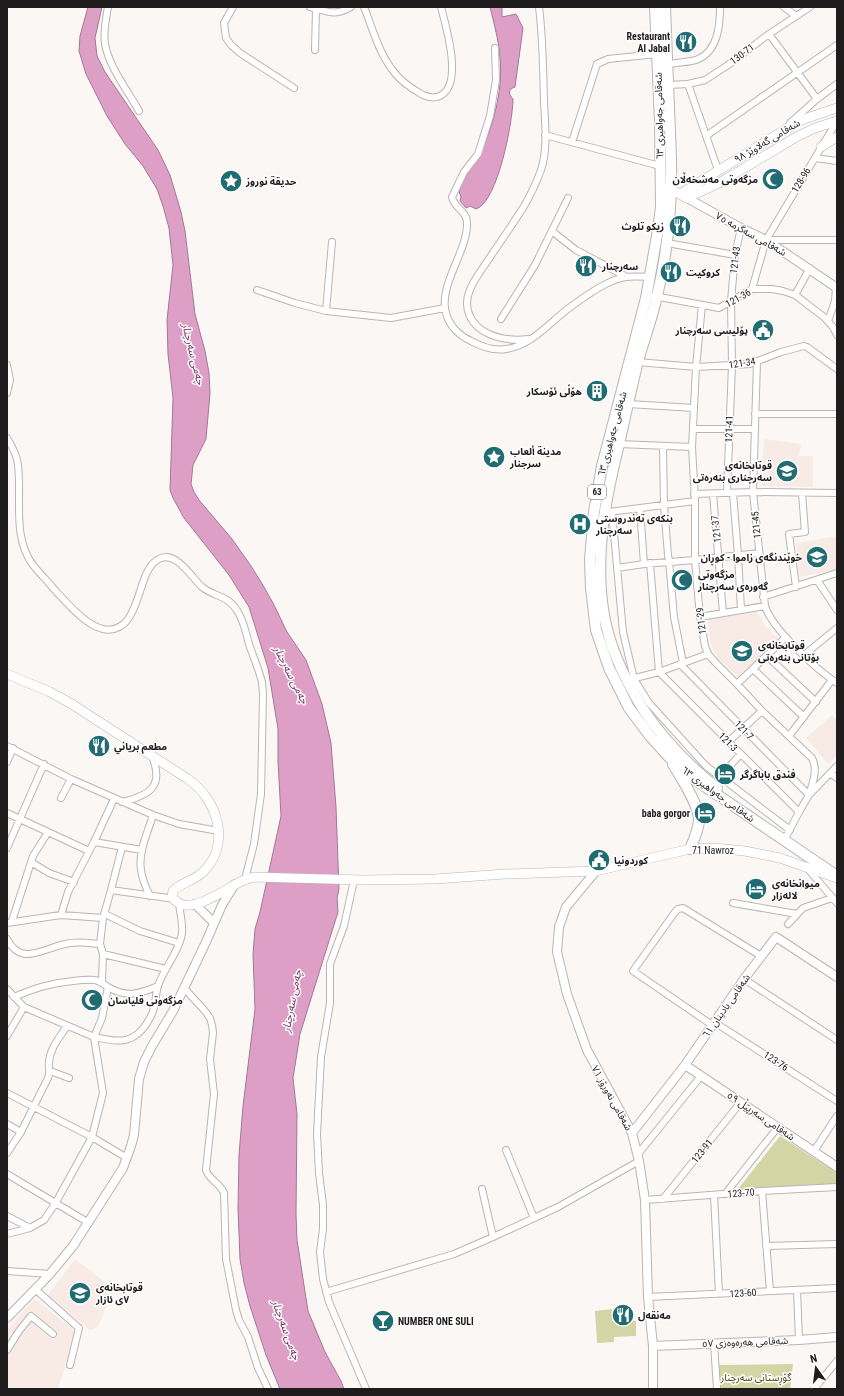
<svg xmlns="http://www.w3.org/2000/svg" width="844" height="1396" font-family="'Roboto Condensed','Noto Sans Arabic',sans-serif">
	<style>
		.built { fill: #f8ebe6 }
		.green { fill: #d4d5a4 }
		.water { fill: #de9fc7; stroke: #a47894 }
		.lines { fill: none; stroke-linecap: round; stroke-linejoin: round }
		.minor-casing { stroke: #bab5b3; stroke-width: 8 }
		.tertiary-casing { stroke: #bab5b3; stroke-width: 10 }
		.secondary-casing { stroke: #bab5b3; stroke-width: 10 }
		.primary-casing { stroke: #bab5b3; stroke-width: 12 }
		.minor { stroke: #fff; stroke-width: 6 }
		.tertiary { stroke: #fff; stroke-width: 8 }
		.secondary { stroke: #fff; stroke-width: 9 }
		.primary { stroke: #fff; stroke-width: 10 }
		.labels { text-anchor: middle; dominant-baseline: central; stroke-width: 3; stroke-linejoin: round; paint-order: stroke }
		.shield { fill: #fff; stroke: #626060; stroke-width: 1 }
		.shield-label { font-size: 9px; font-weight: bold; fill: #1e1c1c }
		.poi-label { font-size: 10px; font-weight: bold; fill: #1e1c1c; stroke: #fff; text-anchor: start }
		.street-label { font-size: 10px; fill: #1e1c1c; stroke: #fff }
		.park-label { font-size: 10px; fill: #414009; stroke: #fff }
		.water-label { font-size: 11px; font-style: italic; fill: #752c60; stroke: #fff }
	</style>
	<rect width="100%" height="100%" fill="#fbf7f5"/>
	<path class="built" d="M764,439L801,444L799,456H813V487L761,486Z
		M837,536V570L799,577L796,543Z
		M756,610L766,627L780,640L740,679L718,658L710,644L708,619Z
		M832,715L837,720V756L828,764L806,738Z
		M75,1259L109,1285L112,1292L98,1327L90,1330L48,1295Z
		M35,1299L76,1331L58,1389H7V1330L21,1313Z"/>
	<path class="green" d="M780,1136L837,1173V1184L738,1189Z
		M612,1309V1321H636V1336L614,1337V1342L597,1343L595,1311Z
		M793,1364L790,1389H720L719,1365Z"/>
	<path class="water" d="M88,7H102L95,38L97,56L105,72L158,150L170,175L181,212L185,231L195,314L205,351L209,373L210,393L206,439L193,465L191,484L194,492L199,500L232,539L251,566L261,582L273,603L287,632L306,660L322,704L331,743L336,807L339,889L337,898L338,912L300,1034L293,1078L297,1114L296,1214L297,1240L308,1311L325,1352L341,1381L344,1389H280L266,1355L250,1306L244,1283L240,1259L238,1208L239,1155L243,1106L255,1009L253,954L255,929L260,912L281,816L278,761V729L268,668L249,607L229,575L184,518L173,498L170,490L173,398L168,354L167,320L173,265L169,228L163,206L157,189L143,166L125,144L107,116L86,74L79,51L80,36Z
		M490,7H502V17L516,14L523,28L515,87C508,89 508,94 513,99C513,120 498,202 476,209L470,206L466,208L460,201L461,197L459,191C464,174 476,161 484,145C495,119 503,87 500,58C499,41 494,24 490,7Z"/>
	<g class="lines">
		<g class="minor-casing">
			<path id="minor" d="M108,7C106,19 103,32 105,44C109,67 128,91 139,111
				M233,7L224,23L226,38L231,45L240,53L294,88
				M310,7C327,11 334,17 351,7
				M364,7C372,27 378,50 391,68C398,79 412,89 423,95C430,98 437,99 443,94C462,80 446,26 441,7
				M784,7L796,16
				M769,34L817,99
				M495,48L496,80L490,116L478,154L464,172L452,197C454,208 467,211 467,223C468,251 438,285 446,313C449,326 460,336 471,341C482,347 494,351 506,349C531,346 550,322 569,308C580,300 592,291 604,285C623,275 630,276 651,277
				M315,50L316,9
				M668,64C677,63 687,62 696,60C718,52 720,26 720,7
				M688,84L718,170
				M669,85L688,84L705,80L728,65L769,34L810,7
				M790,123L817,99L837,84
				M545,135L660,166
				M706,136L837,45
				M572,142L597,64L608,59L657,54
				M815,158L837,161
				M553,232L576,250L625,276
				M766,240H837
				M667,243L735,255
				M752,289L766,240L837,121
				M257,290L295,303L326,311L391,318L445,308
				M795,295L810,268
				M654,296L719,308L752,289H772L783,291L795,295L824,317L833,327L837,335
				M326,311L332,242
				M501,319L535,265L568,198
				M828,321L835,301L836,287
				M528,339C503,342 469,334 467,304C467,299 468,294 470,290C473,281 479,274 484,266C497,247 510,228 523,208C530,196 536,184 541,170C548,149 545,123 544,101C543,69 543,38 539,7
				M638,362L696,367L750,364L781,352L804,346L807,347L837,369
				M757,362L753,492L765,606C772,629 817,670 837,683
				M7,365L10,380L7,393
				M628,404L694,408
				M755,414H837
				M693,429H755
				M7,438C12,446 17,455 18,465C22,499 12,537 33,565C39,573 47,580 53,588C67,603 96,640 119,627C128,623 134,609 137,600C142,588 145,568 157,560C175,548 191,577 202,587C216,598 227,594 238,612C244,622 246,633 249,644C252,653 256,663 259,672L262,682L263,694L261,794L254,844L245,879
				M619,444L692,447
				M663,446L664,506L668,555L669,561L674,617L683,663
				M727,493L732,365L731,301L735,255L741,228
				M733,493L738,555L741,610
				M694,494L753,492L837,493
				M713,494L723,613
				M640,509L644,564
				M609,512L695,501
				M612,512L623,632L634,679L649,703L706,766L790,830
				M650,563L659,672L799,812
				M617,568L644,564L695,560L759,553
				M817,580L837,610
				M796,587L789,534L805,532L802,493
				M763,597L837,573
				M700,617L765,606
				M804,655L837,628
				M767,656L816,702
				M680,664L809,795C813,782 818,770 812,758L762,711L737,684L715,662L708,654L705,646L700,617L695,560V501L692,447L696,367L702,305
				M753,669L804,717
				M631,679L659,672L708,654
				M737,684L786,637
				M789,736L832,680
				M728,742L762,711
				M7,746L71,779L153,815L179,824L219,831
				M7,762L13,748
				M830,773L837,778
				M720,776L741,754
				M61,798L71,779
				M122,802C151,795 164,786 152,756
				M7,813L89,851
				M787,835L799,812L809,795L837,766
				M94,842L142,850
				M7,848L44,764
				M31,862L49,873L74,882
				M807,868L837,903
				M354,880L344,926L330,964V1003L321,1057L317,1134L319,1173L323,1205V1229L320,1252L323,1279L329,1302L366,1389
				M111,890L175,899
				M150,896C146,888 142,879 141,870C138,852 148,832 153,815
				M733,903L797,914
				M105,914L140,931L179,943
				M61,915L68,892L94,842L114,799
				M12,921L33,856L48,832
				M7,923L61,915L103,918
				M788,924L803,908L832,898
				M7,939C21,967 44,948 65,944C77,941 88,943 100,944
				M103,954L166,969
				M744,979L837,1040
				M102,981L103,954L100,944L103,918L111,890L122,847
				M184,988L205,1011L210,1018L212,1025L213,1033L210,1059L214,1094L206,1170C209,1180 220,1183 224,1193L226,1259L236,1310L239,1320L248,1337L258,1368L268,1389
				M7,989L24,1007L94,1037L102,1018L108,987
				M14,997C35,988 51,983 73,981C80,980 88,979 95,980C101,981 103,984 108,987C126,998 140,994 158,986
				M714,1022L837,1101
				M712,1025L633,971L675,912L678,909L683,908L761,956
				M7,1036L24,1007
				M50,1071L69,1078
				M7,1093L92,1137L127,1158
				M7,1124L21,1132
				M506,1150L534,1218
				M814,1151L837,1116
				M7,1153L21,1132L48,1078C51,1069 48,1069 49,1062C50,1048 60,1037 67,1026
				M638,1154L701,1076
				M7,1174L89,1223
				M482,1189L493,1237
				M762,1191L770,1291
				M725,1194L778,1127
				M714,1195L719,1294
				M663,1199L741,1102
				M645,1200L762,1191L837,1187
				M7,1216L30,1228
				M7,1234L30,1228L44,1220L55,1204L92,1137L103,1093L94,1037C106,1039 122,1044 133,1037C141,1033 147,1024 151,1016C156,1007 155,996 158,986C163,970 180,950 182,933C183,924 180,913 179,903
				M766,1246L837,1244
				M7,1271L50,1274
				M35,1289L79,1328L70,1365
				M797,1290L799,1340
				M326,1292L454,1254L493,1237L558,1207L639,1161
				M648,1297L837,1288
				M714,1343L717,1389
				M7,1350L19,1331L31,1316L53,1334
				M814,1389L837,1361"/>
		</g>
		<g class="tertiary-casing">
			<path id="tertiary" d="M687,198L741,228L766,240L837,288
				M596,871L566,907L559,927L557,952L567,994L587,1050L632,1133L639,1161L645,1200L648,1297L653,1346V1389
				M195,904L214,923
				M685,1065L837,1167
				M632,1133L685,1065L744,979L776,937L837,977
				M7,1318L50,1274L73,1246L123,1168L131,1146L134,1135L139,1079L144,1062L152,1046L173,1011L206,942L222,905L235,884
				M653,1346L799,1340L837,1337"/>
		</g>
		<g class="secondary-casing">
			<path id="secondary" d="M821,147L837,137
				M665,189L674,191L687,198L719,183L798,136L815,128L837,121
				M680,194L801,120L837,108
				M7,674L50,692L70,703L188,779C218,800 232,845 202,873C193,881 180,883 173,891C172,895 173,899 177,902C192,914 226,889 240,882C245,879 250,878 255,877L362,880L435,879L505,874L596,871L690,849L714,848L745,851L780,858L837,878"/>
		</g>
		<g class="primary-casing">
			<path id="primary" d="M655,7L660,121L661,207L658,230L646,298L602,466L594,512L590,560L591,588L596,630L609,668L629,708L650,736L668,756L691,777L837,876
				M665,7L671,158C672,204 668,251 657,296C652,318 644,340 638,361C631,389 625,417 619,444C605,500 594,558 604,615C610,649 625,680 643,709C663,739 689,766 717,788
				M673,764C681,778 698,803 699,819C699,829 694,840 690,849"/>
		</g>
		<use href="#minor" class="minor"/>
		<use href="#tertiary" class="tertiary"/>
		<use href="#secondary" class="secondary"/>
		<use href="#primary" class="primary"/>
	</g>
	<defs>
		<g id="restaurant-disc" transform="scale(1.15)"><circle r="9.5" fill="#216c73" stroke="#fff"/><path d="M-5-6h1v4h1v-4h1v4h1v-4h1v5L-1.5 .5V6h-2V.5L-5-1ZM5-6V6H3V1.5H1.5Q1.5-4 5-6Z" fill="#fff"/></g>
		<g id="mosque-disc" transform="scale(1.15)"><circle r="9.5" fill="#216c73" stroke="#fff"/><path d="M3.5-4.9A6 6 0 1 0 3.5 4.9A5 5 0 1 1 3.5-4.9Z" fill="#fff"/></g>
		<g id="sight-disc" transform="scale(1.15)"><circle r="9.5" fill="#216c73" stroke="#fff"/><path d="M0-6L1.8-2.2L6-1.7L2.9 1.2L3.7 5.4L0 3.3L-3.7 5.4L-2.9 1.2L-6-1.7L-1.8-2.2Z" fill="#fff"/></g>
		<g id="civic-disc" transform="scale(1.15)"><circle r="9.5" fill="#216c73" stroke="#fff"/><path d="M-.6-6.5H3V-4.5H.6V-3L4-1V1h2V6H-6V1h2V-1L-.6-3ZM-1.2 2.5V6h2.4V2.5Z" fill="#fff"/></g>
		<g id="building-disc" transform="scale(1.15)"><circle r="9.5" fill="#216c73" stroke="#fff"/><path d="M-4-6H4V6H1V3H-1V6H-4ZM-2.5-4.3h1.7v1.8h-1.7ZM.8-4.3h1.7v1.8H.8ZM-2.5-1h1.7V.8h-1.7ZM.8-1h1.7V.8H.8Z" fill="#fff"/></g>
		<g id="school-disc" transform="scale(1.15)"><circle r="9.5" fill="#216c73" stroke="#fff"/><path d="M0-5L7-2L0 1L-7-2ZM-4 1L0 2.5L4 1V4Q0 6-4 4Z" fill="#fff"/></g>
		<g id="hospital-disc" transform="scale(1.15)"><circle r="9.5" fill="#216c73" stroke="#fff"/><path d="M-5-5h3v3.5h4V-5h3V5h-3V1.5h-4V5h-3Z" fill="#fff"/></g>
		<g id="hotel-disc" transform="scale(1.15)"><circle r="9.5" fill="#216c73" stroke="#fff"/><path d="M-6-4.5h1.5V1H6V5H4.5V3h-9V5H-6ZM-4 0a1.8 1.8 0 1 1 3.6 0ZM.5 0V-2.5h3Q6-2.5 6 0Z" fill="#fff"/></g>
		<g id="bar-disc" transform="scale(1.15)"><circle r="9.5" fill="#216c73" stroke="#fff"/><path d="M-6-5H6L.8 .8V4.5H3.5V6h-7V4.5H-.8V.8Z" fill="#fff"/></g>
	</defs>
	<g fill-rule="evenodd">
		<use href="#restaurant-disc" x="686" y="42"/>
		<use href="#mosque-disc" x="773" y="179"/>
		<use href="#sight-disc" x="231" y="181"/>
		<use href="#restaurant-disc" x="680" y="226"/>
		<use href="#restaurant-disc" x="586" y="266"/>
		<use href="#restaurant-disc" x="671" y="272"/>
		<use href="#civic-disc" x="763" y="330"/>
		<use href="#building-disc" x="597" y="391"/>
		<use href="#sight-disc" x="494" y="457"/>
		<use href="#school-disc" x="787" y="471"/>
		<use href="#hospital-disc" x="580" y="524"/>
		<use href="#school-disc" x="817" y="557"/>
		<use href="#mosque-disc" x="682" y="580"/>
		<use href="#school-disc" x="742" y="651"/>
		<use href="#restaurant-disc" x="99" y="746"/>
		<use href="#hotel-disc" x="725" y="774"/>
		<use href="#hotel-disc" x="705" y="813"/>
		<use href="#civic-disc" x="599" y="860"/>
		<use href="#hotel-disc" x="756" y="889"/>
		<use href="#mosque-disc" x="92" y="1000"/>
		<use href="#school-disc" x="80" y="1293"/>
		<use href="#restaurant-disc" x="623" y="1315"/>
		<use href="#bar-disc" x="383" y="1321"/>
	</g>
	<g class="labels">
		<rect class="shield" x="588" y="485" width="18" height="14" rx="3"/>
		<g class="shield-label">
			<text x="597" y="492">63</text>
		</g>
		<g class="poi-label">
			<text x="670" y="36" text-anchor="end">Restaurant<tspan x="670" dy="12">Al Jabal</tspan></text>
			<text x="758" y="179" text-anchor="end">مزگەوتی مەشخەڵان</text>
			<text x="246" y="181">حديقة نوروز</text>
			<text x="664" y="226" text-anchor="end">زيكو تلوث</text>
			<text x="602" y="266">سەرچنار</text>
			<text x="686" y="272">كروكيت</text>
			<text x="748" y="330" text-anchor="end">پۆلیسی سەرچنار</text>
			<text x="582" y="391" text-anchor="end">هۆڵی ئۆسکار</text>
			<text x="510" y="451">مدينة ألعاب<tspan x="510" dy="12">سرجنار</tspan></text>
			<text x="772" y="465" text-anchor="end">قوتابخانەی<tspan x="772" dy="12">سەرچناری بنەرەتی</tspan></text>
			<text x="596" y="518">بنکەی تەندروستی<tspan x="596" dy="12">سەرچنار</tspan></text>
			<text x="802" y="557" text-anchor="end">خوێندنگەی زاموا - کوڕان</text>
			<text x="698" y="574">مزگەوتی<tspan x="698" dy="12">گەورەی سەرچنار</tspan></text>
			<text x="758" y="645">قوتابخانەی<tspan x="758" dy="12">بۆتانی بنەرەتی</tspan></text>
			<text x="114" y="746">مطعم برياني</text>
			<text x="740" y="774">فندق باباگرگر</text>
			<text x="690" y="813" text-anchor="end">baba gorgor</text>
			<text x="614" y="860">كوردونيا</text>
			<text x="772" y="883">میوانخانەی<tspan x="772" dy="12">لالەزار</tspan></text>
			<text x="108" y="1000">مزگەوتی قلیاسان</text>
			<text x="96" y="1287">قوتابخانەی<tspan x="96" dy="12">٧ی ئازار</tspan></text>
			<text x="638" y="1315">مەنقەل</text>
			<text x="398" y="1321">NUMBER ONE SULI</text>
		</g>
		<g class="street-label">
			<text transform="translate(742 54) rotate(-37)">130-71</text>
			<text transform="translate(659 116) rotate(-91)">شەقامی جەواهیری ٦٣</text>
			<text transform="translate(767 141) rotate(-31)">شەقامی گەلاوێژ ٩٨</text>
			<text transform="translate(801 180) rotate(-59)">128-96</text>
			<text transform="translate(751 234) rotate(29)">شەقامی سەگرمە ٧٥</text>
			<text transform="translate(735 260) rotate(-83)">121-43</text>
			<text transform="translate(738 298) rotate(-29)">121-36</text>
			<text transform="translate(742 363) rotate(-9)">121-34</text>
			<text transform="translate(729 429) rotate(-88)">121-41</text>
			<text transform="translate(612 434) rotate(-75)">شەقامی جەواهیری ٦٣</text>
			<text transform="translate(756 525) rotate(-95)">121-45</text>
			<text transform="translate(716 529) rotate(-96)">121-37</text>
			<text transform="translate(701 621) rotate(-97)">121-29</text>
			<text transform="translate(744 730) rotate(46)">121-7</text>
			<text transform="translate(728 742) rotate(45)">121-3</text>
			<text transform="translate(718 794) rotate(36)">شەقامی جەواهیری ٦٣</text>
			<text x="713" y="850">71 Nawroz</text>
			<text transform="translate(726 1006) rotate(-55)">شەقامی بادینان ٦١</text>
			<text transform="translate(776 1061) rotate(33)">123-76</text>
			<text transform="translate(612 1098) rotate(61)">شەقامی نەورۆز ٧١</text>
			<text transform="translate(761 1116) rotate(34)">شەقامی سەرپێڵ ٥٩</text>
			<text transform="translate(702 1151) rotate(-51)">123-91</text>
			<text transform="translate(741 1193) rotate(-5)">123-70</text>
			<text transform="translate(743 1293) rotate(-4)">123-60</text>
			<text transform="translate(745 1342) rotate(-2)">شەقامی هەرەوەزی ٥٧</text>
		</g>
		<g class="park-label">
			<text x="756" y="1377">گۆڕستانی سەرچنار</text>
		</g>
		<g class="water-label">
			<text transform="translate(193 354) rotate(76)">چەمی سەرچنار</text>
			<text transform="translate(291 675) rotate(63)">چەمی سەرچنار</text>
			<text transform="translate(292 1001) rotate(-79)">چەمی سەرچنار</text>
			<text transform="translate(286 1330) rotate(70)">چەمی سەرچنار</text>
		</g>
	</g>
	<rect width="844" height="1396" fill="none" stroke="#1e1c1c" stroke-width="16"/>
	<g transform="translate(816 1368) rotate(346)" stroke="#ffffff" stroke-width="3" paint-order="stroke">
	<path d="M0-3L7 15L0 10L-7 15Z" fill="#1e1c1c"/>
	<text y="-6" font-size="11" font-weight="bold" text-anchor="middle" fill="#1e1c1c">N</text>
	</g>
</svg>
